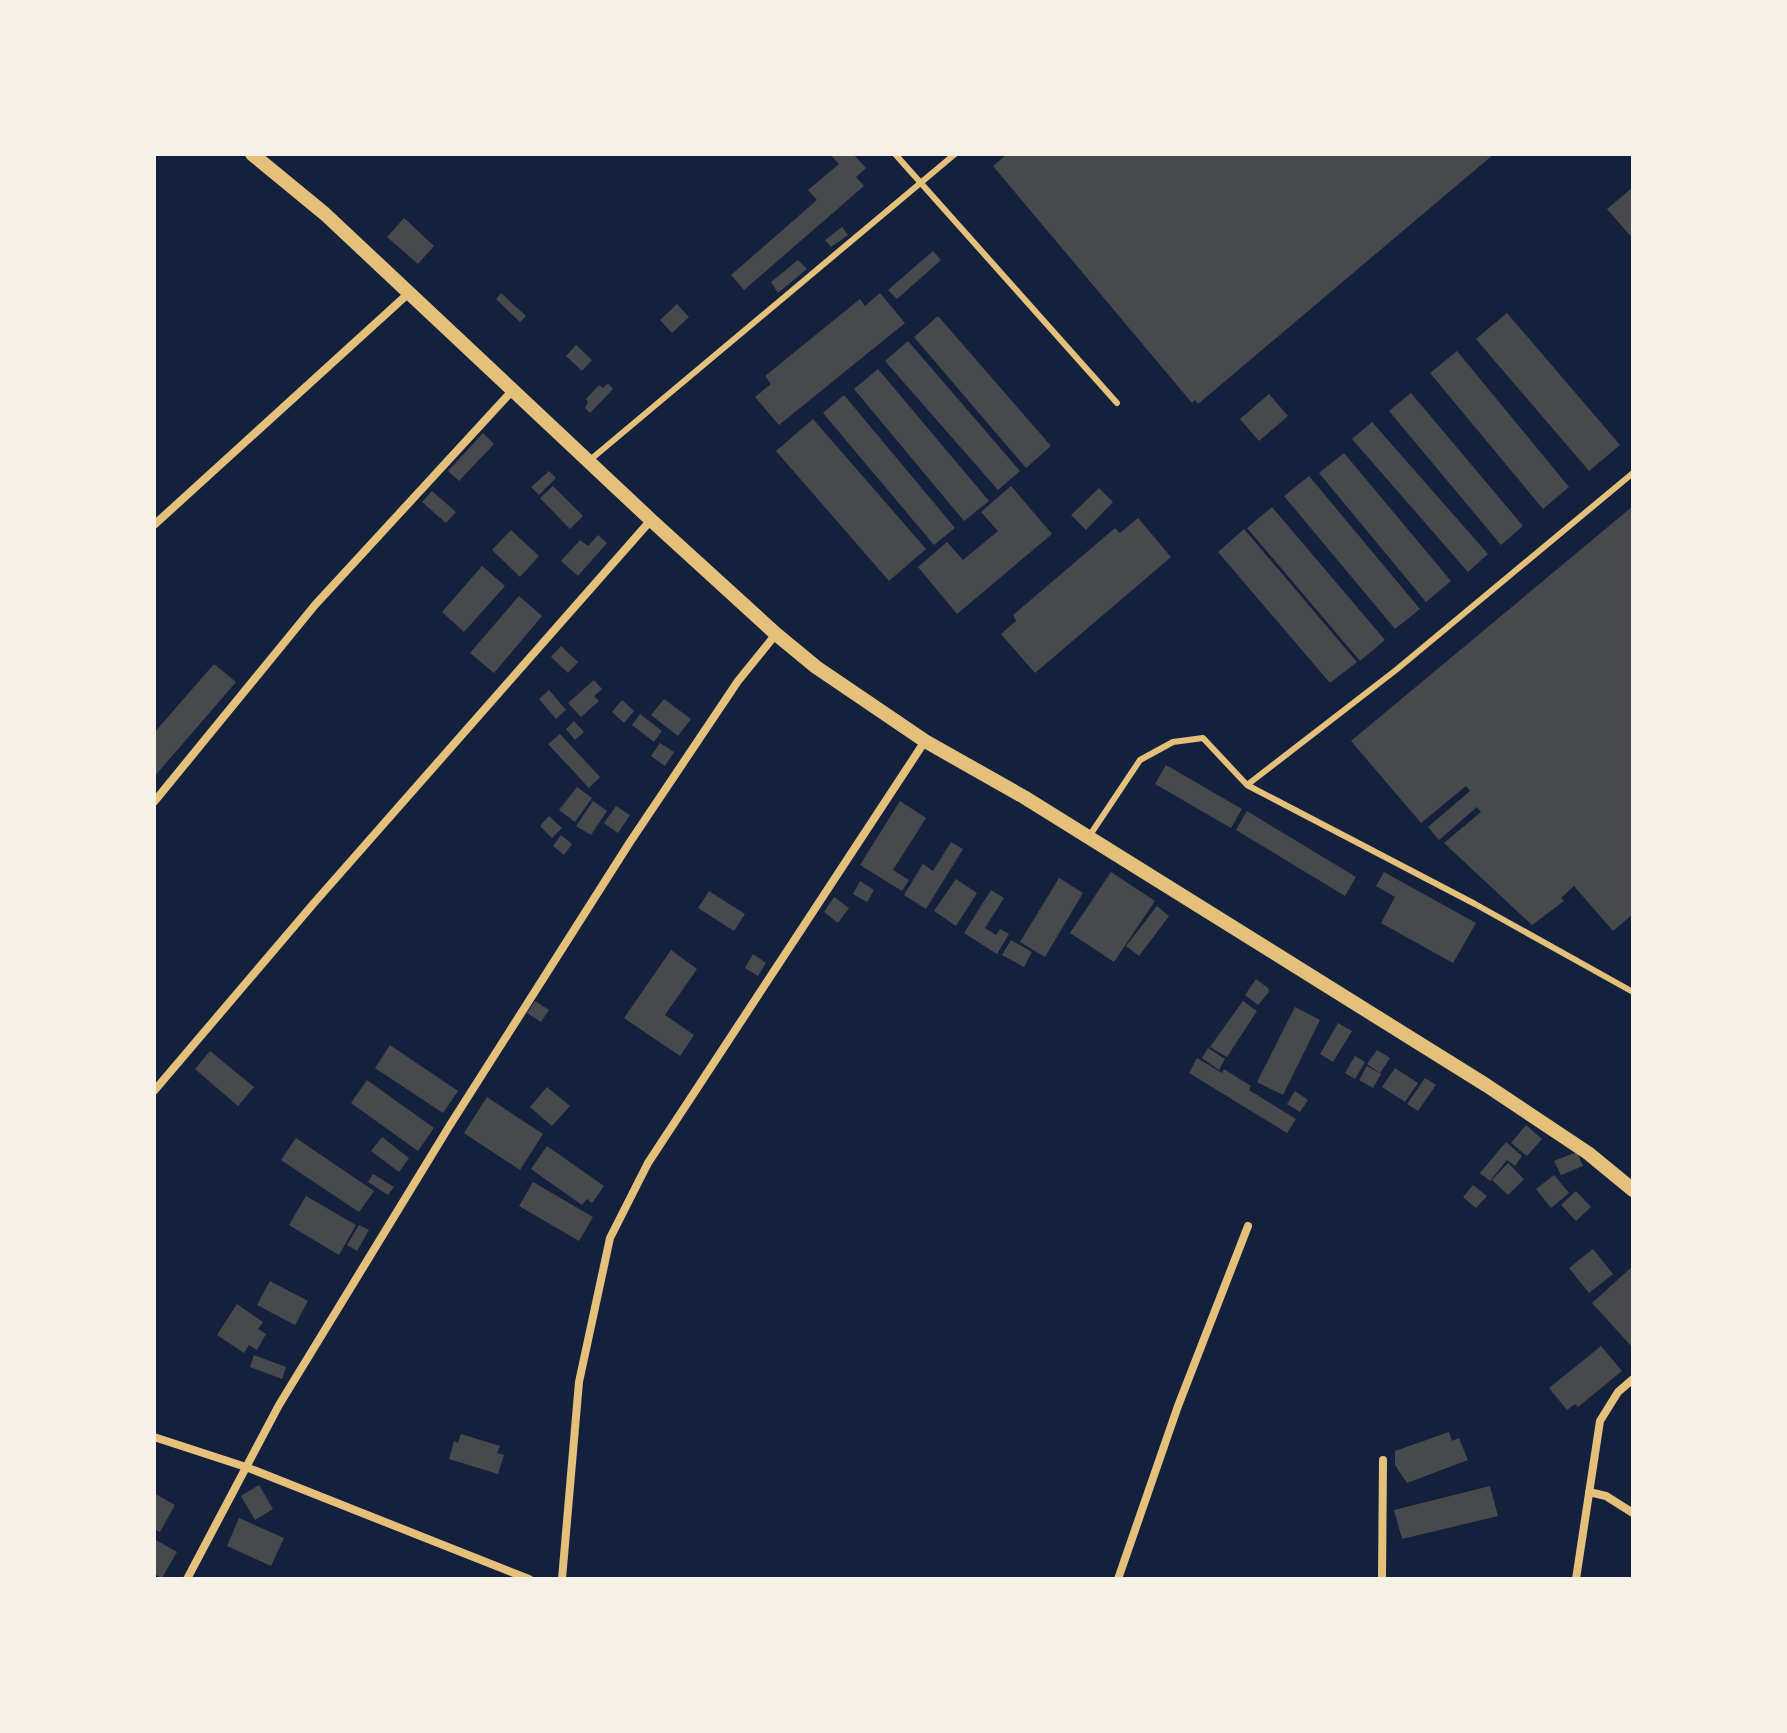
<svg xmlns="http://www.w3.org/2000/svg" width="1787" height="1733" font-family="Manrope,sans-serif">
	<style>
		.building { fill: #48494c }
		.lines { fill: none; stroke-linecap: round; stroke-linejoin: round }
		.service { stroke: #e5c07b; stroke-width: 6 }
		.minor { stroke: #e5c07b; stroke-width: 8 }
		.tertiary { stroke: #e5c07b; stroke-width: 14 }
	</style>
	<rect width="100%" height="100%" fill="#14213d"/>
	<path class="building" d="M830,154H853L866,168L856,177L864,186L744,290L731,275L817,200L808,190L839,164Z
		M1007,154H1494L1198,404L1195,400L1192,403L993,166Z
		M1633,187V239L1607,209Z
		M404,218L434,246L418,264L387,237Z
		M842,227L848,235L831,247L825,240Z
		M933,251L941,260L897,299L888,290Z
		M798,260L807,269L778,293L771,282Z
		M501,293L526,316L520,322L496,299Z
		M880,293L905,323L779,425L755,397L771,384L765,376L860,299L865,306Z
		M677,304L689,317L672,333L660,320Z
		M1507,313L1620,445L1589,471L1476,339Z
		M938,316L1051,446L1026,468L914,337Z
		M908,341L1020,471L998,490L885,361Z
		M576,345L592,360L582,371L566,356Z
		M1457,351L1569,487L1543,509L1430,373Z
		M878,369L989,501L964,521L854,389Z
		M608,383L613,389L590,413L585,408L588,402L586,399L599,385L603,388Z
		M1411,393L1523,526L1501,545L1389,411Z
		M1269,394L1288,416L1259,441L1240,419Z
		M844,395L955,528L934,545L823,413Z
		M813,419L926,549L889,581L776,451Z
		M1372,422L1488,554L1468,572L1352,439Z
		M483,433L494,444L459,481L448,471Z
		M1344,453L1451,581L1426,602L1319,473Z
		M549,471L556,478L539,495L531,487Z
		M1309,476L1420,609L1395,629L1284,496Z
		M553,486L583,516L570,529L540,498Z
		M1011,486L1052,534L957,614L918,567L947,542L963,560L998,531L981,512Z
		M1099,488L1113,502L1086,530L1071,515Z
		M432,491L456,512L446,523L422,502Z
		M1633,506V914L1613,931L1574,886L1561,898L1564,901L1532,925L1444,843L1481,812L1477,807L1439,840L1428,827L1470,791L1466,786L1421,823L1351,741Z
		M1272,507L1385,640L1360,661L1247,528Z
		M1138,518L1171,557L1035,673L1001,634L1016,621L1013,615L1115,528L1120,533Z
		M1244,529L1357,662L1330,683L1218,552Z
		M511,530L539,556L520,577L492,550Z
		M598,535L607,543L578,576L561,561L580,540L588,546Z
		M482,566L505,586L464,632L442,612Z
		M519,596L542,616L494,673L470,653Z
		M561,646L578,662L568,673L551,657Z
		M214,664L236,682L154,777V733Z
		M594,680L602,689L594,696L599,701L581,717L568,703Z
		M549,690L566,710L556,719L539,699Z
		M664,699L691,719L678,736L651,715Z
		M622,700L634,711L624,723L612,712Z
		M640,714L662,731L654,742L632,725Z
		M574,721L584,732L575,740L566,729Z
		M560,734L600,777L589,788L548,744Z
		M660,743L674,752L665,766L651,756Z
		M1166,765L1242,809L1231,828L1155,784Z
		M577,787L592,798L575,822L559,810Z
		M593,801L607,811L591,835L576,826Z
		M900,801L926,818L893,870L909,880L902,891L860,865Z
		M616,806L630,815L618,833L604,823Z
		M1247,811L1356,877L1345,896L1236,830Z
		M549,816L562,828L552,838L540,826Z
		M561,835L572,844L564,855L553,846Z
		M951,842L963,849L926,909L904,895L923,864L933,871Z
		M1111,872L1155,901L1114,962L1070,933Z
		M1384,872L1476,923L1453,963L1381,923L1395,897L1376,886Z
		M1059,878L1083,893L1045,957L1020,942Z
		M956,879L977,893L956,926L934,911Z
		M860,881L874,890L867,902L853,894Z
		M991,890L1004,898L985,928L996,935L1000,929L1009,934L997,954L964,933Z
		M709,891L745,914L734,931L698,908Z
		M834,897L849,908L838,923L824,912Z
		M1157,906L1169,916L1139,956L1126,946Z
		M1011,940L1032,952L1024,967L1002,955Z
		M671,950L697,969L665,1015L694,1035L680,1056L624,1018Z
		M753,954L766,963L758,976L745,968Z
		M1256,979L1268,988L1269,992L1258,1005L1245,995Z
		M535,1001L549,1010L541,1022L527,1013Z
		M1243,1001L1257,1011L1227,1057L1210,1047Z
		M1295,1007L1320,1020L1283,1095L1257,1082Z
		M1338,1023L1352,1031L1333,1062L1320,1054Z
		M390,1045L458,1091L443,1113L375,1068Z
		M1208,1048L1225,1059L1219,1070L1202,1058Z
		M1377,1050L1390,1058L1380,1073L1367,1064Z
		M210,1051L254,1087L238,1106L195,1069Z
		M1355,1056L1365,1062L1355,1079L1345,1073Z
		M1197,1058L1222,1073L1224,1069L1251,1086L1249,1090L1296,1119L1287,1133L1189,1073Z
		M1367,1066L1381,1074L1373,1088L1359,1080Z
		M1395,1068L1418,1083L1405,1102L1382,1087Z
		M1425,1078L1436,1085L1418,1111L1407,1104Z
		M367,1080L434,1128L418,1151L351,1103Z
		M547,1087L570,1106L552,1126L530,1107Z
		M1295,1091L1308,1100L1300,1112L1287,1104Z
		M487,1097L543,1134L520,1170L464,1133Z
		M1526,1125L1542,1139L1527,1156L1511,1143Z
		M382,1137L409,1158L399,1172L371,1151Z
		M296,1138L374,1191L359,1212L281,1160Z
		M1506,1142L1522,1156L1515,1166L1507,1160L1490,1181L1480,1173Z
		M547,1146L604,1186L592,1203L587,1199L582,1205L531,1169Z
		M1577,1152L1583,1166L1561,1175L1554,1161Z
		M1508,1163L1524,1179L1508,1195L1492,1180Z
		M373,1174L394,1187L388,1195L368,1182Z
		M1554,1175L1569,1193L1551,1208L1536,1189Z
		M533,1182L593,1217L579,1241L519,1206Z
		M1473,1185L1487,1196L1476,1208L1463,1197Z
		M1576,1191L1591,1207L1576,1221L1561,1205Z
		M306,1196L356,1225L339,1255L289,1225Z
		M359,1225L369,1230L357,1251L347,1245Z
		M1593,1249L1613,1274L1589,1293L1569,1268Z
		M1633,1266V1295L1631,1297L1633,1300V1348L1592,1303Z
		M270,1281L308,1301L295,1325L257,1305Z
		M237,1304L263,1322L258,1329L266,1334L257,1350L249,1345L244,1353L217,1335Z
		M1601,1346L1622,1371L1578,1407L1575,1404L1567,1410L1549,1388Z
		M254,1355L286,1367L282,1379L250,1367Z
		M1449,1432L1452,1441L1459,1438L1468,1460L1407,1483L1395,1465V1451Z
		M461,1434L500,1446L497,1453L504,1455L498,1474L449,1459L454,1441L458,1443Z
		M259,1485L273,1509L255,1520L241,1496Z
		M1490,1486L1498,1516L1402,1539L1394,1510Z
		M154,1493L175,1505L160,1532L154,1529Z
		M239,1518L284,1538L271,1566L227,1546Z
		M154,1539L177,1552L162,1578L154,1574Z"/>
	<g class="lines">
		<path class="service" d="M895,154L1117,403
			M590,460L955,154
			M1247,785L1396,670L1633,473
			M1088,838L1140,760L1173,742L1203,738L1247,785L1475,904L1633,992"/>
		<path class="minor" d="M154,525L410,292
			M154,802L315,605L512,391
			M154,1091L314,903L651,520
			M154,1437L246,1467L529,1579
			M1589,1492L1606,1496L1633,1513
			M187,1579L279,1405L450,1125L630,842L738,681L776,634
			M562,1579L579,1382L610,1238L648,1163L925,741
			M1118,1579L1178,1406L1248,1226
			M1382,1579L1383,1460
			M1576,1579L1600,1421L1618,1392L1633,1379"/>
		<path class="tertiary" d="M252,154L325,214L651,520L776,634L816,667L925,741L1024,797L1486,1085L1588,1153L1633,1190"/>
	</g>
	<rect width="1787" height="1733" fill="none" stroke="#f6f1e7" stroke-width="312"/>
</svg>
